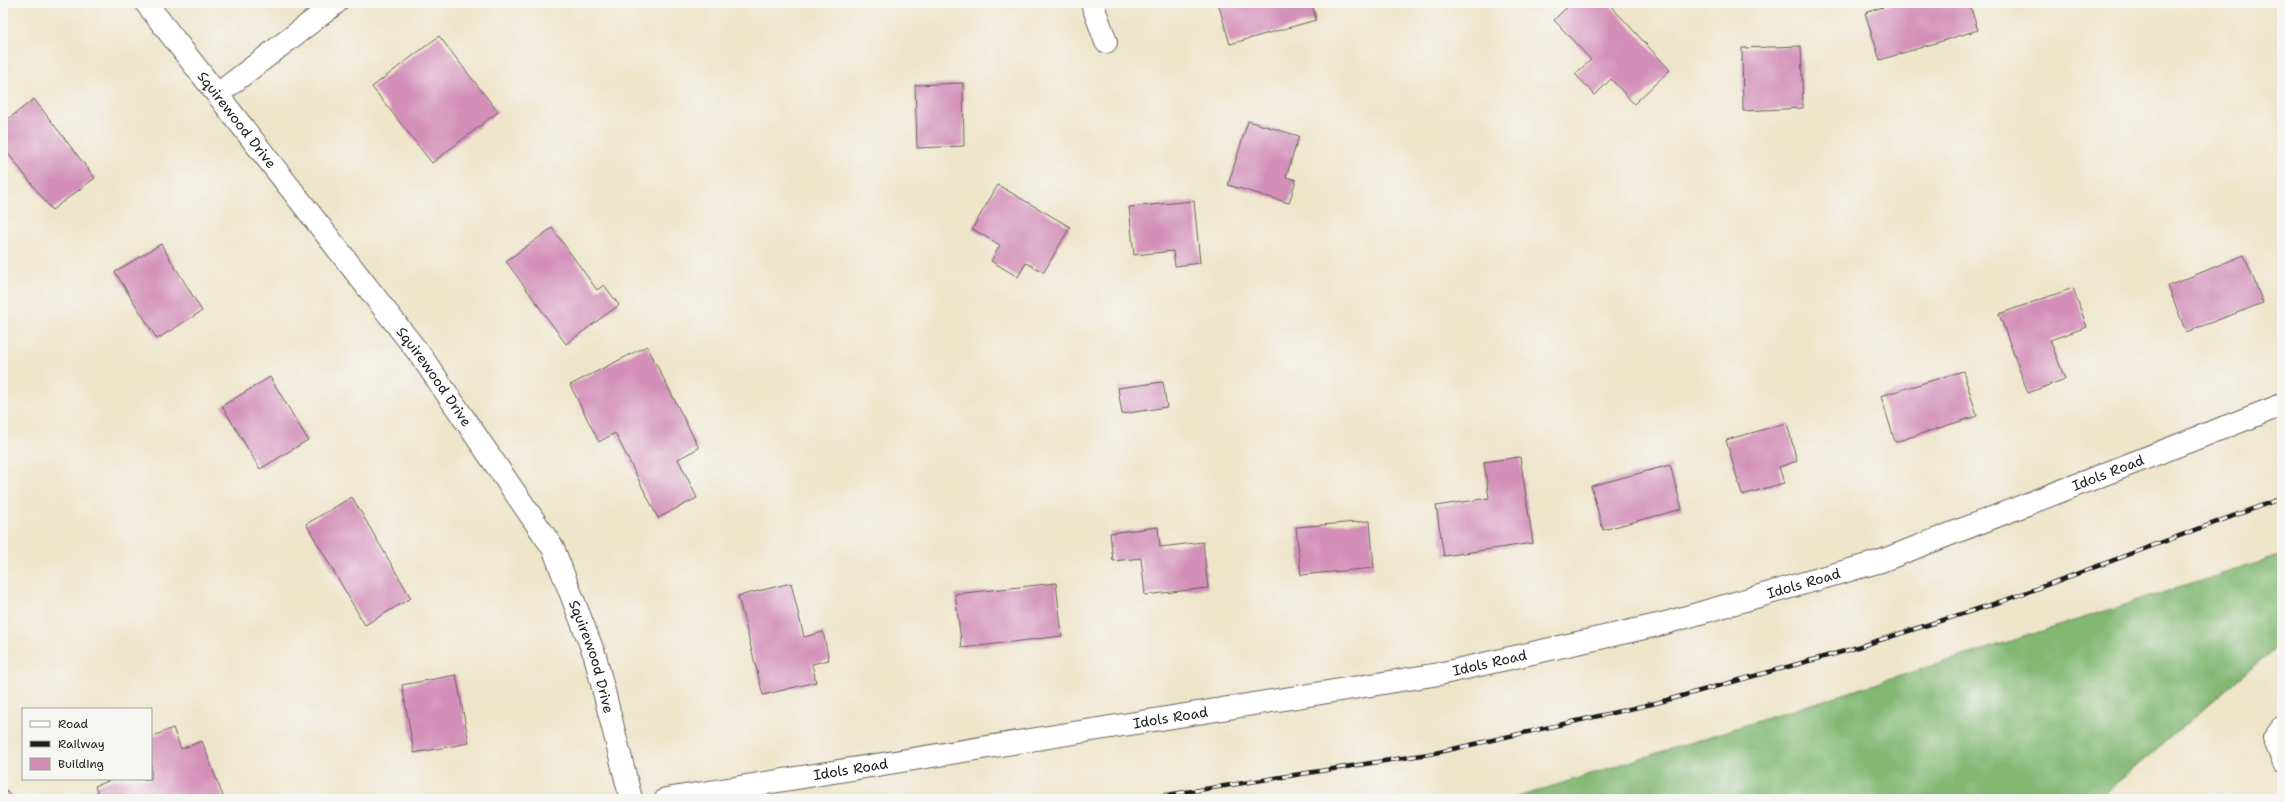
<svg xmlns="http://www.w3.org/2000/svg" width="2285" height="802" font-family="'Shantell Sans',sans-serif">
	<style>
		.forest { fill: #83b873; stroke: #506a48 }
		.building { fill: #d38fb9 }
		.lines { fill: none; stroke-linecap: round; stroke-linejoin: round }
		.lane-casing { stroke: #666259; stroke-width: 20 }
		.street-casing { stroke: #666259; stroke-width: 24 }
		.secondary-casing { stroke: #666259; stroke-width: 24 }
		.lane { stroke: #fff; stroke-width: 18 }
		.street { stroke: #fff; stroke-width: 22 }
		.secondary { stroke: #fff; stroke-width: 22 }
		.rail-casing { stroke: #1c1c1c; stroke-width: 4.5 }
		.rail { stroke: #f6f6f2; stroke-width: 3; stroke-dasharray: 9; stroke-linecap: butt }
		.labels { text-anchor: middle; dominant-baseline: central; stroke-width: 4; stroke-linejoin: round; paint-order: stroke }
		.street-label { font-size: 14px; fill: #1c1c1c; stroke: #f6f6f2 }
	</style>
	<rect width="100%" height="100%" fill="#f6f6f2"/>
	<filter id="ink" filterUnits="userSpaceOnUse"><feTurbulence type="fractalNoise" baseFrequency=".025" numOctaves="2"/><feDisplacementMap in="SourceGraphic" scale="8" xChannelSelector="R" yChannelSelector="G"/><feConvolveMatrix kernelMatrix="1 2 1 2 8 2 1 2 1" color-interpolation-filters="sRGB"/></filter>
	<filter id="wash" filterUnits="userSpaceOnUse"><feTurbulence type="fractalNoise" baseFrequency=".012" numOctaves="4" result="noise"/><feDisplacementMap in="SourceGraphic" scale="16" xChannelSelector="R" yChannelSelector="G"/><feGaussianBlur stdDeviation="0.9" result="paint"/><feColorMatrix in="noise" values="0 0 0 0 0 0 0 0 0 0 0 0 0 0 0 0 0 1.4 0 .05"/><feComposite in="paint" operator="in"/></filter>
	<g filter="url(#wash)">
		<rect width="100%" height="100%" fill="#eee5cb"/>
		<path class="forest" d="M2282,555V642L2098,799H1512Z"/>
		<g id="blocks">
			<path class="building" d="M1218,3H1312L1316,20L1230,44Z
				M1571,3H1608L1670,70L1634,104L1611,79L1595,95L1575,74L1591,60L1554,20Z
				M1895,3H1969L1978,30L1880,60L1865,13Z
				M439,36L498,112L432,163L372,87Z
				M1801,46L1803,108L1743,111L1742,48Z
				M963,83L964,146L917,148L915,85Z
				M34,99L95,178L52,210L3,147V123Z
				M1248,121L1299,136L1286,177L1296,180L1289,203L1228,185Z
				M998,185L1070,227L1044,272L1026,263L1018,277L991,261L1000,245L972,229Z
				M1194,201L1200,263L1175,266L1173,251L1134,255L1129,207Z
				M552,228L597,290L604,285L619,305L566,344L506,261Z
				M161,244L202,311L157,339L115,272Z
				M2244,255L2263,303L2186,332L2168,286Z
				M2073,288L2087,327L2050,340L2065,379L2028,393L1999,314Z
				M647,346L699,448L678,459L697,498L658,518L615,433L599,442L570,385Z
				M1963,371L1977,416L1895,442L1881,396Z
				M270,377L308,440L260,469L222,406Z
				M1163,382L1167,407L1122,414L1118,388Z
				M1787,423L1797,461L1779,467L1784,483L1742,495L1726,440Z
				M1520,457L1533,543L1444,556L1436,506L1489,498L1484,462Z
				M1670,465L1682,509L1603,530L1591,486Z
				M352,497L411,598L365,625L306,524Z
				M1370,521L1374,568L1301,575L1296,527Z
				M1158,527L1160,547L1203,542L1208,588L1145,595L1141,558L1113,561L1110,533Z
				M791,583L804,637L823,632L829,660L812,664L816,682L763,695L738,596Z
				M1056,583L1062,636L962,648L955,594Z
				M456,675L469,743L414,753L402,685Z
				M173,728L181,749L202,741L224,799H179L177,796L170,799H100L95,786L114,779H151V737Z
				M3,787L13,799H3Z"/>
		</g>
	</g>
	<g filter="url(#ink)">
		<use href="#blocks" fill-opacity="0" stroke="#666259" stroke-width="1"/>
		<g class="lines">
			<g class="lane-casing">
				<path id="lane" d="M2282,725L2272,738L2282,764"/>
			</g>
			<g class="street-casing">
				<g id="street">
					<path id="s1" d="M146,3L421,356L553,548L595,656L631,799"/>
					<path d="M1092,3L1106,42"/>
					<path d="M218,94L336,3"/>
				</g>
			</g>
			<g class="secondary-casing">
				<g id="secondary">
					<path id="s2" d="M666,799L1439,674L1662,624L1881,561L2282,405"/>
				</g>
			</g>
			<use href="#lane" class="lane"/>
			<use href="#street" class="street"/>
			<use href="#secondary" class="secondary"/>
			<g class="rail-casing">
				<path id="rail" d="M1141,799L1435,753L1656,703L1845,651L2003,601L2282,498"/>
			</g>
			<use href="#rail" class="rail"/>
		</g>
	</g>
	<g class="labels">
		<g class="street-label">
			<text stroke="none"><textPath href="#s1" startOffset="148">Squirewood Drive</textPath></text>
			<text stroke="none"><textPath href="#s1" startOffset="472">Squirewood Drive</textPath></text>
			<text stroke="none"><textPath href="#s2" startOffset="1483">Idols Road</textPath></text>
			<text stroke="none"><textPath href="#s2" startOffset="1159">Idols Road</textPath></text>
			<text stroke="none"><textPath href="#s1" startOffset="796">Squirewood Drive</textPath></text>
			<text stroke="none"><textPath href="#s2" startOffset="835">Idols Road</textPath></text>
			<text stroke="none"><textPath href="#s2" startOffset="511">Idols Road</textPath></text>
			<text stroke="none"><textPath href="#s2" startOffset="187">Idols Road</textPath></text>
		</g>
	</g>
	<rect width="2285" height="802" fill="none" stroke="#f6f6f2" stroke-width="16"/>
	<rect x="22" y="708" width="130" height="72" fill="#f6f6f2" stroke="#9f9f9c"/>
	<rect x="30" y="721" width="20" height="6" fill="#ffffff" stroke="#9f9f9c"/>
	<text x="58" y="728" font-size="12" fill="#1c1c1c">Road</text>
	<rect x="30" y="741" width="20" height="6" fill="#1c1c1c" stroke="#9f9f9c"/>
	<text x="58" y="748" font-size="12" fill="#1c1c1c">Railway</text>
	<rect x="30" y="758" width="20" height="12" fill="#d38fb9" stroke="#9f9f9c"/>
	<text x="58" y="768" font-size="12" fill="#1c1c1c">Building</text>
</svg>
